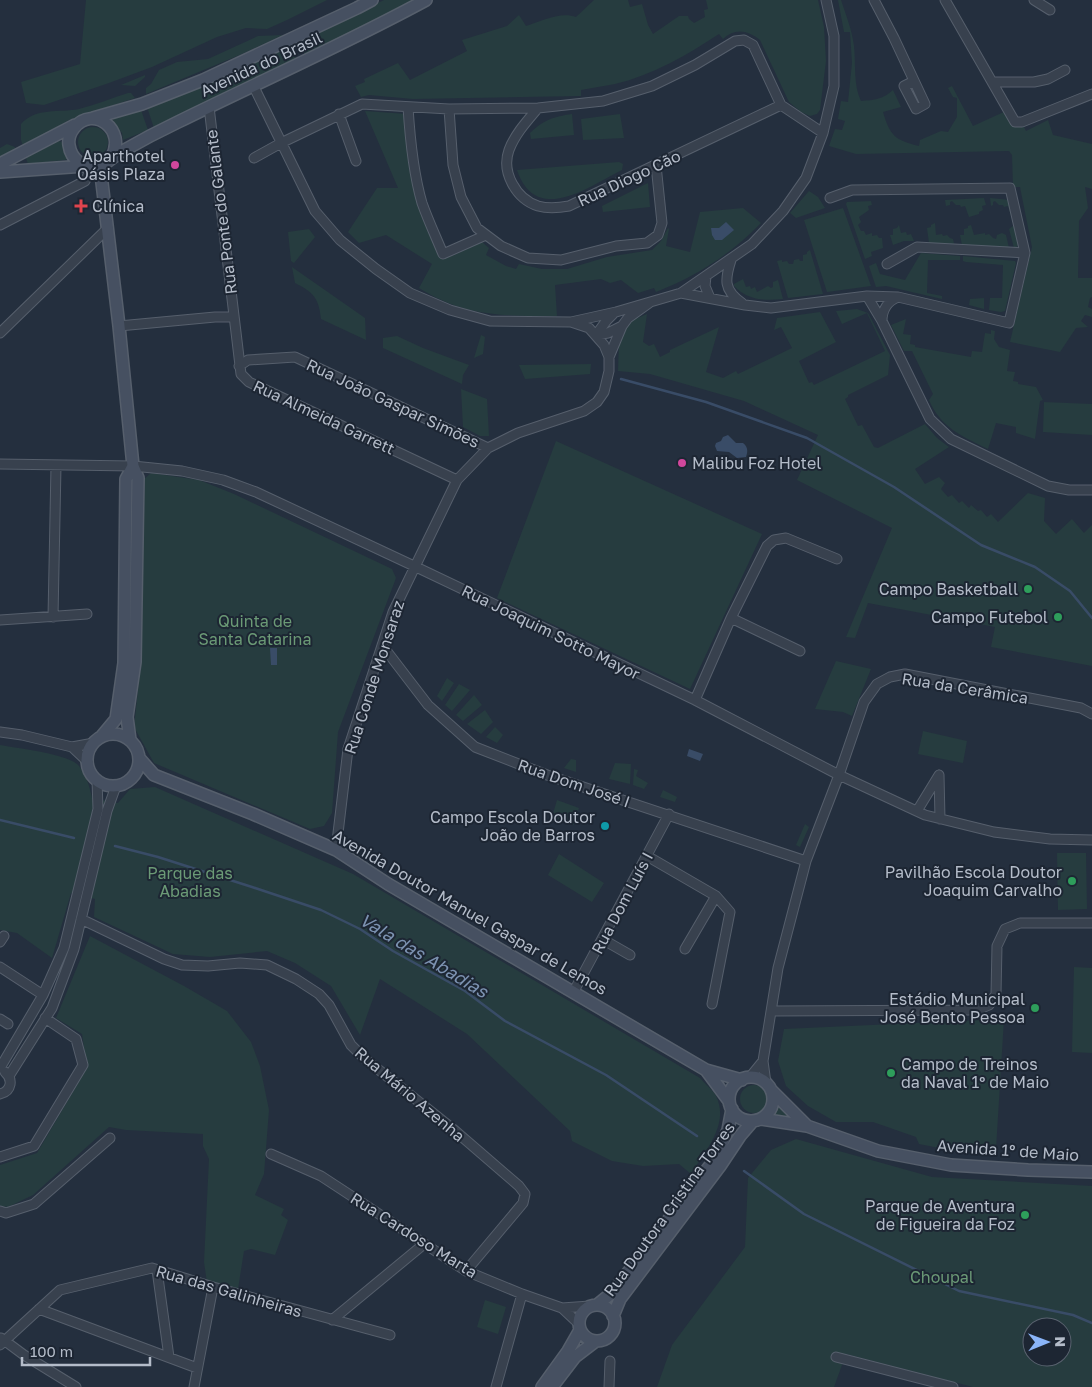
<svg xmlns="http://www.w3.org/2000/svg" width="1092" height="1387" font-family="'Golos Text',sans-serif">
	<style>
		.green { fill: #263c3f; fill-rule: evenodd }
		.water { fill: #394c67 }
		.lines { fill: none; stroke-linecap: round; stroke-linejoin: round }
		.stream { stroke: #394c67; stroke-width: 2.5 }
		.street-casing { stroke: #565f6c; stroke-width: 11 }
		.secondary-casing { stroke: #565f6c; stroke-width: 14 }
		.street { stroke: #38414e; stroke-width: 9 }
		.secondary { stroke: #465061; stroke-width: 11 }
		.hotel-dot { fill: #d1479c; stroke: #1d2633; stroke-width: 2 }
		.health-dot { fill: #e0444e; stroke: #1d2633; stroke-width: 2 }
		.leisure-dot { fill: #2e9e5b; stroke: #1d2633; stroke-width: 2 }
		.culture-dot { fill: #0f9aa8; stroke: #1d2633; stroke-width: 2 }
		.labels { text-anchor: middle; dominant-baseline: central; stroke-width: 4; stroke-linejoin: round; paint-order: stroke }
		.street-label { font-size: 16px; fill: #b4bcc9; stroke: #1d2633 }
		.poi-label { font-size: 16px; fill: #b4bcc9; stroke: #1d2633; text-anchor: end }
		.park-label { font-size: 16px; fill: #6b9a76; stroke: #1d2633 }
		.water-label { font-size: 18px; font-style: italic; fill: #7c92b1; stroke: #1d2633 }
	</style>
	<rect width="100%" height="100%" fill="#242f3e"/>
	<path class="green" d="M86,0H327L287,20L267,29L246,28L217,37L152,67L109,83L44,105L26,103L21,82L80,64Z
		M384,0H417L305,55L298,42Z
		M594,0H628L630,7L642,4L648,25L653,34L679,16H688L689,19L694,23L705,17L704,10L708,9L706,0H818L824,27L826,61L820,110L817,114L810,116L801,112L789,102L760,40C747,30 735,28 723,39L719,34C687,55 653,75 615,84C604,86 592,88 581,90V96L413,99L369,95L361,97L355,86L365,82L364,79L398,63L410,80L467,51L462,40L507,26L519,15L526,26C541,21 561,11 576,17Z
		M838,0H841C846,15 852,30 854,46C856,64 853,85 861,101C875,100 883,99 893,90L901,107L883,112C890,136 895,140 919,146L920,140L941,131L948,132L957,117V98L953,97L948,88L952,86L973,126L1006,111L1023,125L1026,131L1048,120L1053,135L1092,144V189L1085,187L1088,208L1079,221L1078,278H1092V297L1090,298L1088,307L1092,309V317L1085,315L1081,321L1088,327L1076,328L1060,352L1010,342L1032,247L1020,187H1013L1012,155L1009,151L856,154L829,146L835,129L842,130L845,121L838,119L841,101L848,102L852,63L850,32H844Z
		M283,35L242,54L146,94V88L151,84L159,70L177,62L208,59L258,36Z
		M289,45L297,60L154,128L147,107C196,90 243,68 289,45Z
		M145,75V77L135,86L121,85Z
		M128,93H131L135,98L69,120L27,145L23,146L21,140V124C36,107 59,113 79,109C95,105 112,98 128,93Z
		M141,110L148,130L123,140L122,133L113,121L114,118Z
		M365,111L407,114L410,159L443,256H452L482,242L489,248L486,255L506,266L516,269L519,264L542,269H567L607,257L652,250L661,241L668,228L669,229L666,246L690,252L700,212L743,208L761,223C731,254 697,276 656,292L654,288L638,293L621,280L610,283L601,279L555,285L557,316C504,316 465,317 419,288L432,264L386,235L359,243L348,232L377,188H398Z
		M572,114L574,135L531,139L530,133C545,119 553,117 572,114Z
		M620,114L624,138L583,140L581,119Z
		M78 142a15 15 0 1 1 30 0a15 15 0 1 1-30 0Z
		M59,141C65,142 67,153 68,158L65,160L28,164L26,158Z
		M7,144L15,147L14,152L0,158V148Z
		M619,162L623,164L622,170C588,187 536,226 517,170Z
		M648,183L650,207L603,212L602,206Z
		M809,191L818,197L825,208L796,218L790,213Z
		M984,198L986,205L982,206L983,210L979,212V214L969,217L965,206L961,207L960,205H956L952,201L950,202V205L946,206L945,200Z
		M990,198L1010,200L1018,245L1016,248H1014L1009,229L1014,225L1008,206L1004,207L1003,205H999L995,201L993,202V205L991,206Z
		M871,201L872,205L868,206L869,210L859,217L861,222L858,225L861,231H864L866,235L872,233V236L877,235L879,238H882L883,248L871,252L872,256L865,259L846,204L847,202Z
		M843,208L871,286L827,292L804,220Z
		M935,223L936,235L942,234L943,236L947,235L950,238L953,239L954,244L929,243L927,228L931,227V225Z
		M899,225L901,233L906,232L907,235L911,234L914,241H904L893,245L890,235H893V229L897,228Z
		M971,225L974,235L985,233V235L989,234L993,238L996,239L997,235L1002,233L1006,235L1009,248L962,245L960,235H964V229L968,228V226Z
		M309,229L315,237L294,263L291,261L288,232Z
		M810,250L823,294L788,298L777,261L782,260V262L787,261L789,264H793L794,260L799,259L800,261H803V255L807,254V252Z
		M921,253L960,256V260H928L927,293L942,296V299L886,286L876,287L869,266L876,263L880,274L905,280Z
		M963,256L1015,261L1016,263L1005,311L1001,312L989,310L990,298H1002L1003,265L966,262L963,261Z
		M292,267L365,318L366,340L321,319C319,298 313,292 295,283Z
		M743,279L746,287L750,286L751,289L755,287L757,292L768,286L771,288L773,287V282L778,280L783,299C763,301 748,300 734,286V284Z
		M984,298V309L969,305L970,299Z
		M857,309L868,313L890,355L888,375L848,395V397L845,399L858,426L862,425L874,447L878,448L925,424L937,438L949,447L915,469L925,484L939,477L945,483L941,489L948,497L952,495L959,503L962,501L969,508L971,505L978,511L981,510L987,517L991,514L998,522L1028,493L1045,498L1044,521L1056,534L1072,519L1084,533L1092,525V666L991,647L995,627L868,603L855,638L846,637L892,528L797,480L818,435L744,401L650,374L618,371L619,342L626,323L647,314L643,342L649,346L654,344L660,357L670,352V350L719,327L706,372L723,378L736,371L738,374L792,348L781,327L774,330L777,318L820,312L836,342L799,361L809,383L812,382L814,385L885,351L867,313L842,324L836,311Z
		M906,319L903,334L911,335L910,344L915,345V347L971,357L972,351L982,352L985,333L991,334V330L995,331L994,339L999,347L1010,350L1007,371L1015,372L1013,381L1018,382V384L1036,387L1043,400L1040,401L1035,439L1016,433V427L996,423L988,449C963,437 940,427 929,400L933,394L912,351H904L891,325Z
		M481,335L485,337L483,354L474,358Z
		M397,336L423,348L469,365L463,375L462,384L383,348V338Z
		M591,364L590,374L525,379L519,365Z
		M461,389L487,399L489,436H480L463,427Z
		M1044,402L1092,404V435L1043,432Z
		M556,441L762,534L690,689L497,598Z
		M151,473L199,480L234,494L392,569L396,578L338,732L332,813L324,826L310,829L154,763L134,727L141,662L143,480Z
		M836,661L871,669L852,716L843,712L815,709Z
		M447,678L454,683L442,701L437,696Z
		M459,684L470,690L452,711L445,705Z
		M474,695L482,705L463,721L456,715Z
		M485,710L493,722L481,734L467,724Z
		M495,727L503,735L497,743L486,737Z
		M923,731L967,741L963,763L918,754Z
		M0,745C16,748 70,754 79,766C86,775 90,787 92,798L118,803L130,789L155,787L353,874L700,1078C705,1084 713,1090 716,1096C730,1124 705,1151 691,1174L679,1164L643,1166L612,1161L572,1141L570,1131L467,1034L380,979L360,1035L331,986L295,963L267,951L210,957L173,954L94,917L95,899L71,893L52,958L17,933L0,930Z
		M571,759L576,760V772L564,768Z
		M615,763L631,764L630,784L609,779Z
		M634,769L638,770L636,776L648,783L644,789L633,785Z
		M663,790L677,797L675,802L660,797Z
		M557,800L579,808L574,825L552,817Z
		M805,824L809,827L800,847L796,845Z
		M1057,853H1086L1087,909L1058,910Z
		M559,854L604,883L592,902L548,875Z
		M90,936L184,986L227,1011L251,1042L260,1066L269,1110L264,1174L255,1195L284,1209L281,1215L288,1220L275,1255L251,1249L244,1251L238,1289L207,1283L204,1262L209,1159L203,1146V1134L126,1130L109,1127L33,1195L8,1207L0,1206V1165L37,1153L87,1068L82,1034L56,1018Z
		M1074,967L1092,968V1053L1072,1052Z
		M1004,1019L996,1149L960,1152L919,1144L916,1137L873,1122H836L808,1106L786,1086L778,1061L784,1029Z
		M740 1099a14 14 0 1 1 28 0a14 14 0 1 1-28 0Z
		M777,1099L801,1123L768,1118L775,1109Z
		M796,1139L932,1177L1092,1186V1387H973L846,1354L834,1387H657L672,1345L745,1247L748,1178L771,1150ZM1032,1327H1062V1357H1032Z
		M485,1300L506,1307L498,1334L477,1327Z"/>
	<path class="water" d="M726,222L734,230L722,240H715L712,235L711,228H719Z
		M728,435L736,443H743C748,447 748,451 746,457L737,458L729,452L717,451L715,446L716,443L721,441L723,437Z
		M270,648H277V665H271Z
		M689,749L703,754L700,761L687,756Z"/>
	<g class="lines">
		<path class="stream" d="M621,379L706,402L807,438L894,487L981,545L1035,567L1070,591L1092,618
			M0,820L74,838
			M115,846L158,857L252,887L321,910L360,929L393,951L465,991L505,1021L606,1075L697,1136
			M744,1171L804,1214L959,1291L1073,1315L1092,1323"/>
		<g class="street-casing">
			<path id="street" d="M874,0L894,38L925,104L916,109L904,86L914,81
				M945,0L1015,122H1022L1092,94
				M1034,0L1050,10
				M992,82H1034L1048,79L1065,70
				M253,85L315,211L340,240L376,269L410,293L450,310L490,321L571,322L589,328L604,345L609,357
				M209,107L241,374L249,382L457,480
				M408,107C410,139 413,172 422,203C428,220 436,237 443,254L486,235
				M538,108C527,121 515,134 509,150C501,172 516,199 538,206C549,209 558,208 569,206L781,105L823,133
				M449,109L453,165L461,197L477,228L501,246L528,258L561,260L616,246L647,243L658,235L662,223L656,165
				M339,114L356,161
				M254,158L281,143L362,104L449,109L538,108L603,101L652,86L695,65L735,41L744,40L753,45L781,105
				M0,225L85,181L92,167
				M731,260C725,279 723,290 742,303
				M887,264L917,247L1025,253
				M706,276L705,286L710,298
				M681,293L745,305L771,308L867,296L898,297L1009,323L1025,253L1010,188L852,190L830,198
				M867,296L882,321L930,419L951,439L1048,486L1069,490H1092
				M882,321C882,310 888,301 898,297
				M571,322L616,312L681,293L752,244L783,211L806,178L823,133L834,86V36L826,0
				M119,326L215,317H234
				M0,333L108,228
				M596,335L607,320L613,314
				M596,335L608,333L622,326
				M239,366L248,360L295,357L488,448
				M0,464L133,466L182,471L223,480L256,492L414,566L695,700L839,775L925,815L994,832L1050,839L1092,840
				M53,617L56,466
				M731,618L800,651
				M0,620L87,614
				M382,645L428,705L475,747L547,775L806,861
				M695,700L731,618L767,546L774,540L786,538L837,559
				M0,732L22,735L72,747L94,743
				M72,747L88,762
				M939,775L940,819
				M917,811L939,775
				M336,850L348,749L393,612L457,480L488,448L518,433L584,411L597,402L604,392L609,371V357L622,326L628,318L649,303
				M647,856L716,896L730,912L712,1004
				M81,919L164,959L182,965L208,966L240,963L267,965L296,979L319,994L329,1005L351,1045L364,1058L453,1129L519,1186L525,1194L523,1203L466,1271
				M602,939L630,955
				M0,942L4,936
				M685,949L716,896
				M0,967L43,995
				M574,991L669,814
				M771,1011L977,1010L989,1005L996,994L997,946L1005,929L1020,923H1092
				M0,1019L8,1024
				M0,1068L43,995L64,948L98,809L97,780
				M9,1076L52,1008L74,949L107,811L116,786
				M750,1077L763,1061
				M766,1083L763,1061L778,968L806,861L839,775L864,702L877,684L890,677L905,674L1081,708L1092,714
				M0,1094C12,1091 13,1079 5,1072
				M271,1154L321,1176L466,1271L522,1294L562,1308L590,1306
				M0,1157L34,1146L83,1065L76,1039L45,1018
				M0,1211L6,1213L34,1204L110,1138
				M157,1270L169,1357
				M562,1308L578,1323
				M39,1309L197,1368
				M332,1320L424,1244
				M1,1338L24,1355L76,1387
				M0,1345L60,1290L152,1268L213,1287L390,1335
				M836,1357L953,1387
				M194,1387L213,1287
				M496,1387L522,1294
				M609,1387L610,1361"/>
		</g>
		<g class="secondary-casing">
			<path id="secondary" d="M93,118L142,104L203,80L357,8L372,0
				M111,158C128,130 93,104 74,128C70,133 68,139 69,145C71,160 85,170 99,166C107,164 114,156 121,152C140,141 159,131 178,122C261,81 345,44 426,0
				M0,164L75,125
				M100,166L119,326L133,466L138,478L135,662L127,717L130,740
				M0,172L85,166
				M87 760a26 26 0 1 1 52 0a26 26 0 1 1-52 0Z
				M101,737L116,719L124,663L126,479L133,466
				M139,758L154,775L253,814L336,850L388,884L706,1070L742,1080
				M706,1070L729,1101
				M729 1099a22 22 0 1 1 44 0a22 22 0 1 1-44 0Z
				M771,1090L807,1126
				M761,1119L807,1126L878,1151L951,1165L1028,1170L1092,1172
				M597,1305L613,1292L715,1159L728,1130L732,1109
				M579 1323a18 18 0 1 1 36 0a18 18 0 1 1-36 0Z
				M613,1316L620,1299L720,1166L740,1136L753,1121
				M542,1387L568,1351L580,1330
				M552,1387L575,1357L596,1341"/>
		</g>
		<use href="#street" class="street"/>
		<use href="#secondary" class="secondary"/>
	</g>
	<g class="hotel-dot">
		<circle cx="175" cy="165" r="5"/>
		<circle cx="682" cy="463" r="5"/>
	</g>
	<path class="health-dot" d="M78.5 198.5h5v5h5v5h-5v5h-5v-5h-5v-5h5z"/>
	<g class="leisure-dot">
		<circle cx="1028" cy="589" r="5"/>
		<circle cx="1058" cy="617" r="5"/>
		<circle cx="1072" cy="881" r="5"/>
		<circle cx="1035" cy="1008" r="5"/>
		<circle cx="891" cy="1073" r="5"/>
		<circle cx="1025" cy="1215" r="5"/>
	</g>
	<circle class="culture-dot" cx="605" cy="826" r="5"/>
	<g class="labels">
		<g class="street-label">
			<text transform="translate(261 64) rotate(-25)">Avenida do Brasil</text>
			<text transform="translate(629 178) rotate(-25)">Rua Diogo Cão</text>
			<text transform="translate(221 212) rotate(-97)">Rua Ponte do Galante</text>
			<text transform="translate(393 403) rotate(25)">Rua João Gaspar Simões</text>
			<text transform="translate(324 417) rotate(25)">Rua Almeida Garrett</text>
			<text transform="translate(551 632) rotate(26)">Rua Joaquim Sotto Mayor</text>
			<text transform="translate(374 677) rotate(-72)">Rua Conde Monsaraz</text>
			<text transform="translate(965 688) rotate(9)">Rua da Cerâmica</text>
			<text transform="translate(574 783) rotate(19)">Rua Dom José I</text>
			<text transform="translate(622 903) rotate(-62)">Rua Dom Luís I</text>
			<text transform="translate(470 912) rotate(30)">Avenida Doutor Manuel Gaspar de Lemos</text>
			<text transform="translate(410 1094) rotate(40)">Rua Mário Azenha</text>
			<text transform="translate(1008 1150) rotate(4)">Avenida 1º de Maio</text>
			<text transform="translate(669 1209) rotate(-54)">Rua Doutora Cristina Torres</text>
			<text transform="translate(414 1235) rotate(32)">Rua Cardoso Marta</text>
			<text transform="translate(229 1291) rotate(16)">Rua das Galinheiras</text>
		</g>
		<g class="poi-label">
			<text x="165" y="156">Aparthotel<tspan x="165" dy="18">Oásis Plaza</tspan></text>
			<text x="92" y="206" text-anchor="start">Clínica</text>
			<text x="692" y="463" text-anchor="start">Malibu Foz Hotel</text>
			<text x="1018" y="589">Campo Basketball</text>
			<text x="1048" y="617">Campo Futebol</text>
			<text x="595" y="817">Campo Escola Doutor<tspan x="595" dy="18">João de Barros</tspan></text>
			<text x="1062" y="872">Pavilhão Escola Doutor<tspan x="1062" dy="18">Joaquim Carvalho</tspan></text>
			<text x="1025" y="999">Estádio Municipal<tspan x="1025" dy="18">José Bento Pessoa</tspan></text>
			<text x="901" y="1064" text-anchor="start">Campo de Treinos<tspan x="901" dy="18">da Naval 1º de Maio</tspan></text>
			<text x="1015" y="1206">Parque de Aventura<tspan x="1015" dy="18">de Figueira da Foz</tspan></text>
		</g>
		<g class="park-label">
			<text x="255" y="621">Quinta de<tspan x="255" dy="18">Santa Catarina</tspan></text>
			<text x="190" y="873">Parque das<tspan x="190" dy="18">Abadias</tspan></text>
			<text x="942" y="1277">Choupal</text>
		</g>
		<g class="water-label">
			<text transform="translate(424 955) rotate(31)">Vala das Abadias</text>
		</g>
	</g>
	<g transform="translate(1047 1342) rotate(89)"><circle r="24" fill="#1d2633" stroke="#59626f"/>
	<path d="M0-4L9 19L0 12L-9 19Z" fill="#8ab4f8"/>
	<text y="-8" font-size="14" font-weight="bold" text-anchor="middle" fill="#b4bcc9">N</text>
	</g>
	<path d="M22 1357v8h128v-8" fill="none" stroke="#b4bcc9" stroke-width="2.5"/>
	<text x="30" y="1357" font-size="15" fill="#b4bcc9" stroke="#1d2633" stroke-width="4" paint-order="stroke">100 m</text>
</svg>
